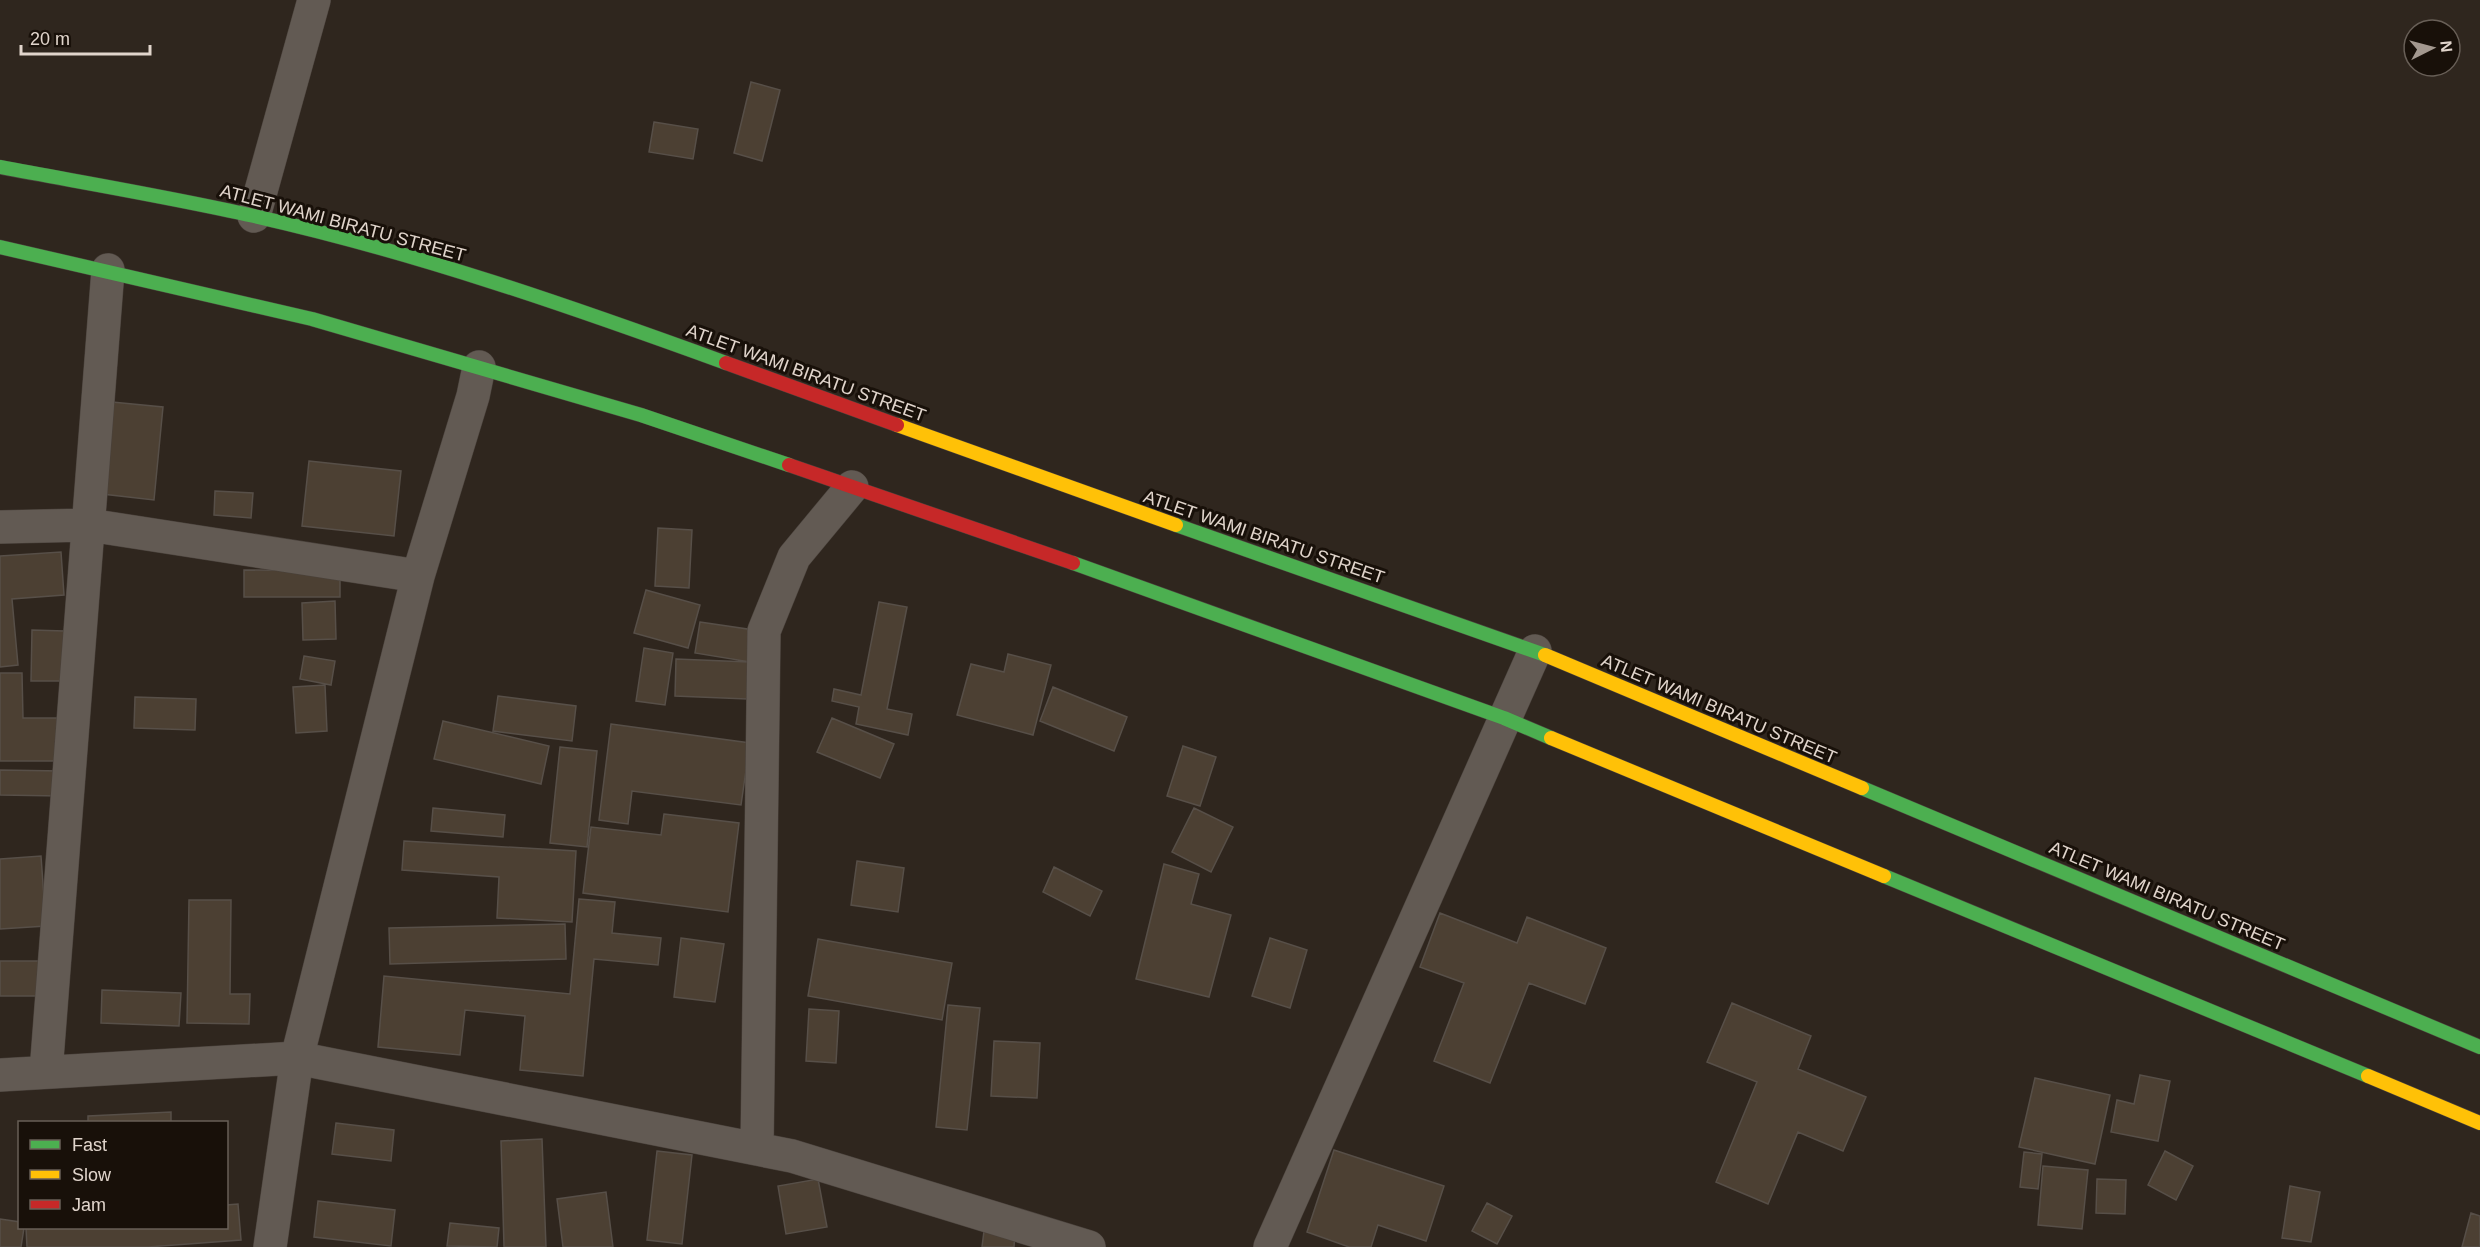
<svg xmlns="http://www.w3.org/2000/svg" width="2480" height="1247" font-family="Arial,sans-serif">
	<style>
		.building { fill: #4c4033; stroke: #574f48; stroke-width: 1.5 }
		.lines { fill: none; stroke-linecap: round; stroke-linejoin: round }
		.street-casing { stroke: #4a423c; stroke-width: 34 }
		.fast-casing { stroke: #4a423c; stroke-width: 15 }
		.slow-casing { stroke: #4a423c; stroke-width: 15 }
		.jam-casing { stroke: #4a423c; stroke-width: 15 }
		.street { stroke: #625a53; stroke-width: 33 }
		.fast { stroke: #4caf50; stroke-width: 14 }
		.slow { stroke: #ffc107; stroke-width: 14 }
		.jam { stroke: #c62828; stroke-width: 14 }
		.labels { text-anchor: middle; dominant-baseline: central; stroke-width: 6; stroke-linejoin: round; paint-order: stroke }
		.street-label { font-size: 18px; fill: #e1d5cc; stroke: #181009 }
	</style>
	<rect width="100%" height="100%" fill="#2f261e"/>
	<path class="building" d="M751,82L780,90L762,161L734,153Z
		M654,122L698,129L693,159L649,152Z
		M112,402L163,407L154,500L102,494Z
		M309,461L401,471L394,536L302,526Z
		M215,491L253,493L251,518L214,515Z
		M658,528L692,530L689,588L655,586Z
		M61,552L64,595L12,599L18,665L0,667V556Z
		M244,570L340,571V597H244Z
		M646,590L700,605L688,648L634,633Z
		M335,601L336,639L303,640L302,603Z
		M879,602L907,607L887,709L912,714L908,735L856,724L859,707L832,701L834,689L861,695Z
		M700,622L754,630L750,662L695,653Z
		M32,630L64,631L63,681H31Z
		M644,648L673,653L665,705L636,701Z
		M1008,654L1051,665L1033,735L957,715L971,664L1004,672Z
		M304,656L335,661L331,685L300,679Z
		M676,659L749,662L747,699L675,696Z
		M0,673H22L23,718H61V761H0Z
		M325,685L327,731L296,733L293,687Z
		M1053,687L1127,717L1114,751L1040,721Z
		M498,696L576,706L572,741L493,731Z
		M135,697L196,699L195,730L134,728Z
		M832,718L894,744L880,778L817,752Z
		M443,721L549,746L541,784L434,759Z
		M611,724L750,743L741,805L632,791L628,824L599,820Z
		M1183,746L1216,757L1200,806L1167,796Z
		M560,747L597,751L587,847L550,843Z
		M0,770L61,771L60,796L0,795Z
		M433,808L505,815L503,837L431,831Z
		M1194,808L1233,827L1211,872L1172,852Z
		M664,814L739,823L728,912L583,893L591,827L661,835Z
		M404,841L576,851L572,922L497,918L499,877L402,870Z
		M41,856L46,926L0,929V859Z
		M857,861L904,868L898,912L851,905Z
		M1164,864L1199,874L1191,904L1231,915L1209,997L1136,979Z
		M1054,867L1102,891L1090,916L1043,892Z
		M579,899L615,902L612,933L661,938L658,965L594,959L583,1076L520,1070L525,1016L465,1010L460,1055L378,1047L384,976L570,994Z
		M189,900H231L230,994H250L249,1024L187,1023Z
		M1440,913L1517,943L1527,917L1606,948L1585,1004L1529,983L1490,1083L1434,1061L1464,983L1420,967Z
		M565,924L566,959L390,964L389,928Z
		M681,938L724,944L715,1002L674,997Z
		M1270,938L1307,950L1290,1008L1252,996Z
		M818,939L952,963L942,1020L808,996Z
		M0,961H45V996H0Z
		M102,990L181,993L179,1026L101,1023Z
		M1732,1003L1811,1036L1798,1069L1866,1097L1843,1151L1798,1132L1768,1204L1716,1182L1757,1082L1707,1062Z
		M948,1005L980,1008L967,1130L936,1127Z
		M809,1009L839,1011L836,1063L806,1061Z
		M994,1041L1040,1043L1037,1098L991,1096Z
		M2140,1075L2170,1081L2158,1141L2111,1132L2117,1100L2134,1104Z
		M2035,1078L2110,1095L2095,1164L2019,1147Z
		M171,1112V1122H88V1116Z
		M336,1123L394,1130L391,1161L332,1154Z
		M542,1139L546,1247H504L501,1141Z
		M1334,1150L1444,1186L1426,1241L1378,1225L1371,1247H1349L1307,1232Z
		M657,1151L692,1155L682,1244L647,1240Z
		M2165,1151L2193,1166L2176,1200L2148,1185Z
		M2024,1152L2042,1154L2038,1189L2020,1187Z
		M2043,1166L2088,1170L2082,1229L2038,1225Z
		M818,1179L827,1227L786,1234L778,1186Z
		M2097,1179L2126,1180L2125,1214L2096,1213Z
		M2290,1186L2320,1192L2311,1242L2282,1238Z
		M606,1192L613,1247H563L557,1199Z
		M318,1201L395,1210L391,1246L314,1237Z
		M1487,1203L1512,1216L1497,1244L1472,1231Z
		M238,1204L241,1240L148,1247H27L26,1228H226V1205Z
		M2471,1213L2480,1216V1247H2462Z
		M0,1219L20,1222V1228H24L21,1247H0Z
		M450,1223L499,1228L497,1247L447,1246Z
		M984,1231L1015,1232L1014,1247H982Z"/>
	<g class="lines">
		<g class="street-casing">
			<path id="street" d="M254,216L314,0
				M0,527L89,525L418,576
				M46,1072L108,270
				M0,1075L297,1058L792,1156L1089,1247
				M757,1149L764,631L794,557L852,487
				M270,1247L297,1058L418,576L473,396L479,367
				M1270,1247L1535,651"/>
		</g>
		<g class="fast-casing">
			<path id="fast" d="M0,167C85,183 170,197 254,216C415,252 572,307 726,363
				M0,247L312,319L641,415L789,465
				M1176,525L1545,655
				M1073,563L1504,718L1551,738
				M1862,788L2480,1047
				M1884,876L2368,1076"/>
		</g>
		<g class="slow-casing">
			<path id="slow" d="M897,425L1176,525
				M1545,655L1862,788
				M1551,738L1884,876
				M2368,1076L2480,1123"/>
		</g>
		<g class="jam-casing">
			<path id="jam" d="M726,363L897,425
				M789,465L1073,563"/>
		</g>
		<use href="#street" class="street"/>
		<use href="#fast" class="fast"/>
		<use href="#slow" class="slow"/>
		<use href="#jam" class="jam"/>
	</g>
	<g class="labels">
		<g class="street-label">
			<text transform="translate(343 223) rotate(15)">ATLET WAMI BIRATU STREET</text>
			<text transform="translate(806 373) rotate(20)">ATLET WAMI BIRATU STREET</text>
			<text transform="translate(1264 537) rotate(19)">ATLET WAMI BIRATU STREET</text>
			<text transform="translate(1719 709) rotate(23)">ATLET WAMI BIRATU STREET</text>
			<text transform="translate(2167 896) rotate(23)">ATLET WAMI BIRATU STREET</text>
		</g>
	</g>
	<rect x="18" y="1121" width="210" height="108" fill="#181009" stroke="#685f57" stroke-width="1.5"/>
	<rect x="30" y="1140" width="30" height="9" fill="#4caf50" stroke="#685f57" stroke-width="1.5"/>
	<text x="72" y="1151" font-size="18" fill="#e1d5cc">Fast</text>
	<rect x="30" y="1170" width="30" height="9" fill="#ffc107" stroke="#685f57" stroke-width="1.5"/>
	<text x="72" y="1181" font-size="18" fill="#e1d5cc">Slow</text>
	<rect x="30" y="1200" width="30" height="9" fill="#c62828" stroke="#685f57" stroke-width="1.5"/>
	<text x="72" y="1211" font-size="18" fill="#e1d5cc">Jam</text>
	<g transform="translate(2432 48) rotate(84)"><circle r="28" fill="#181009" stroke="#685f57" stroke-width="1.5"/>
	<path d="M0-4.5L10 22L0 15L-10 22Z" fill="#a3988f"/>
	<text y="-9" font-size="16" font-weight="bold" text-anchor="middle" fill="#e1d5cc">N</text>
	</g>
	<path d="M21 45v9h129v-9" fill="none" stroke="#e1d5cc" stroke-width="3"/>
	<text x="30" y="45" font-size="18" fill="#e1d5cc" stroke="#181009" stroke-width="4.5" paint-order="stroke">20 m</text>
</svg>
